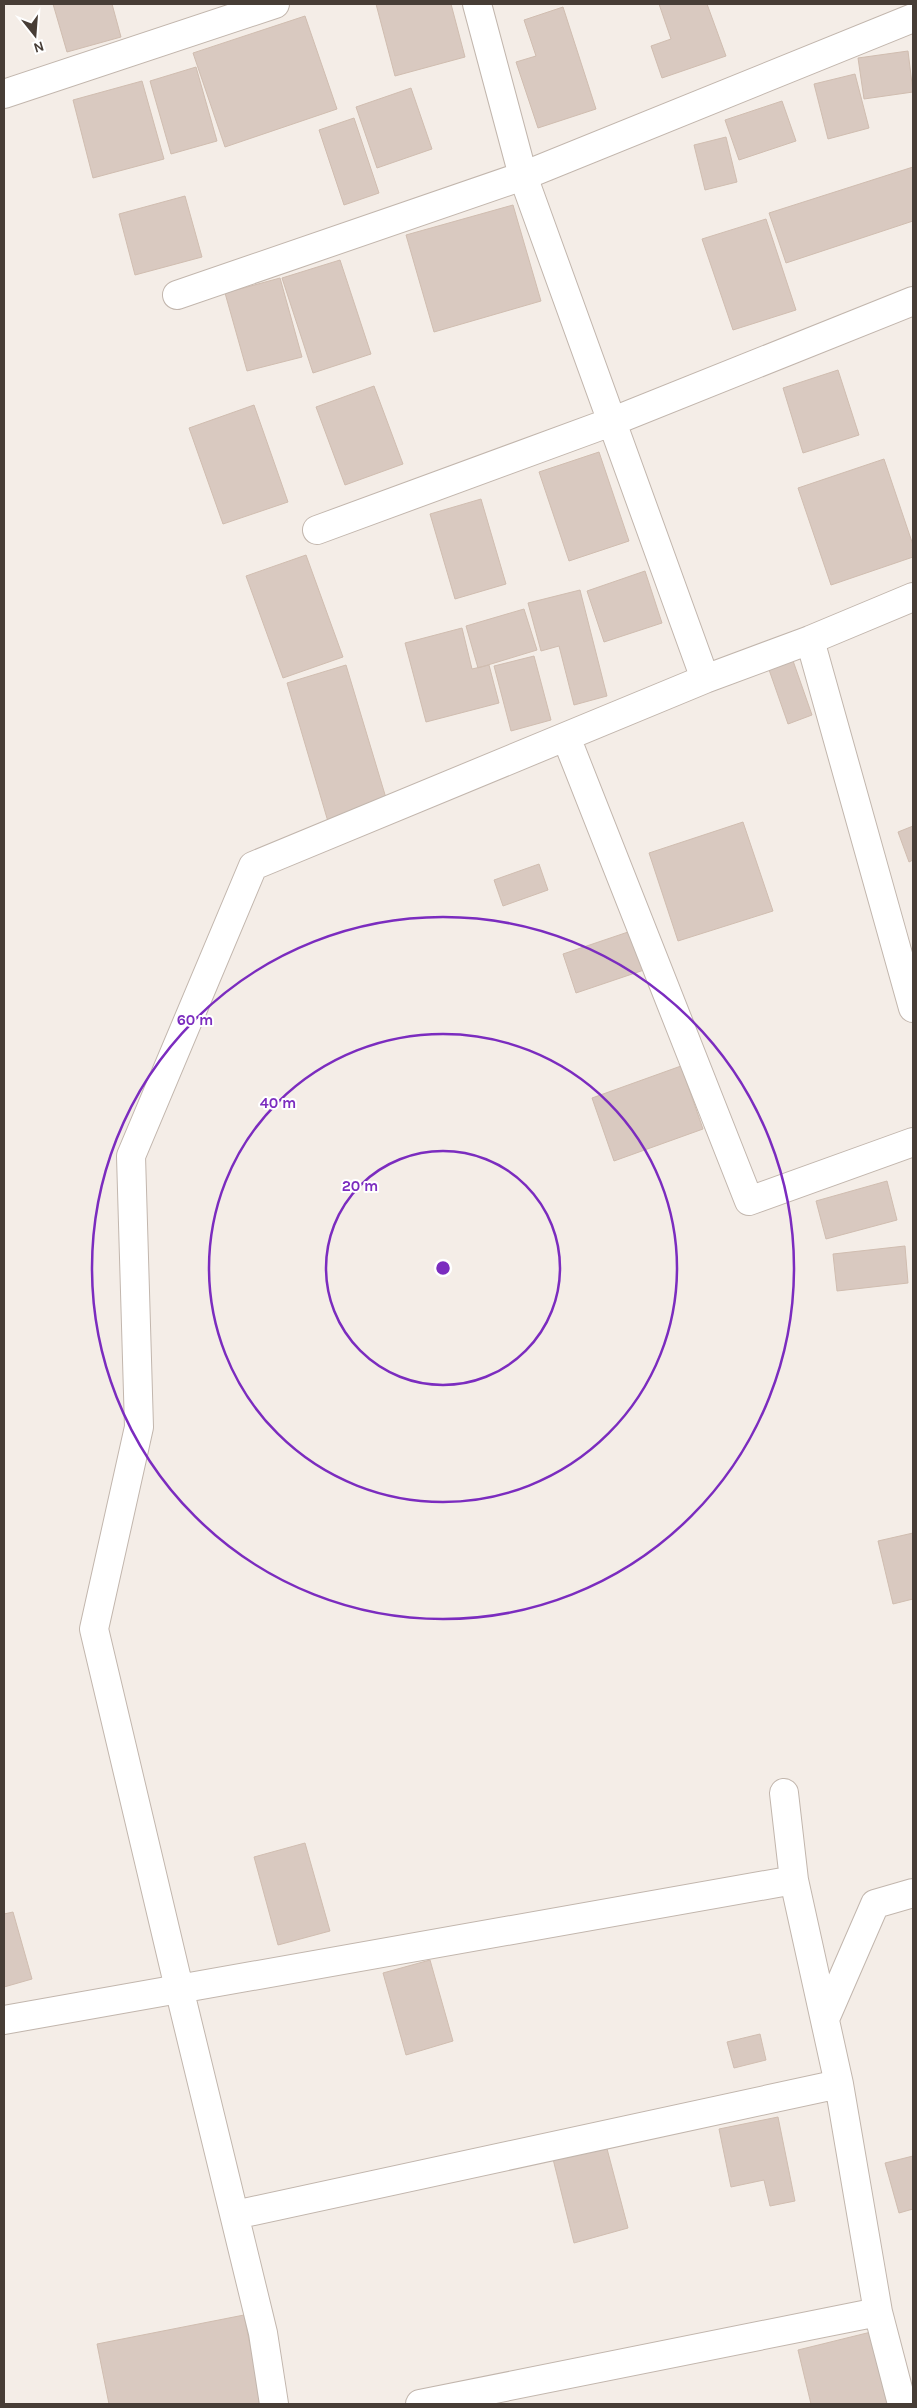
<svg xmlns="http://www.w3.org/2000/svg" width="917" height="2408" font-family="Karla,sans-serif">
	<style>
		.building { fill: #d9c9c0; stroke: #d0bdb0 }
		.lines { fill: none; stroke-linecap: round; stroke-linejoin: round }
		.minor-casing { stroke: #c2b6ad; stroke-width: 30 }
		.minor { stroke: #fff; stroke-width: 28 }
		.ring { fill: none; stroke: #7b2cbf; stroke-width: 2.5 }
		.centre { fill: #7b2cbf; stroke: #fff; stroke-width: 2.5 }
		.ring-label { font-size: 15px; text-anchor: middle; font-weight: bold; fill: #7b2cbf; stroke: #fff; stroke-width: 4; stroke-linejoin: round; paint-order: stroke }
	</style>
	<rect width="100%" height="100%" fill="#f4ede7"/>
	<path class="building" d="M53,4H112L121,37L67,52Z
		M376,4H451L465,57L395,76Z
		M659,4H707L726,56L662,78L651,46L671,39Z
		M563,7L596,109L538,128L516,62L536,56L524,20Z
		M305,16L337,109L225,147L193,53Z
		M908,51L913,92L864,99L858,58Z
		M196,67L217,141L171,154L150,81Z
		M855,74L869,128L828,139L814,84Z
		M142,81L164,159L93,178L73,100Z
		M411,88L432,149L377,168L356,107Z
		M782,101L796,141L739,160L725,120Z
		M354,118L379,193L344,205L319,130Z
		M726,137L737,182L705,190L694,145Z
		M913,167V221L786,263L769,213Z
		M185,196L202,257L135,275L119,214Z
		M513,205L541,301L434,332L406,235Z
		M766,219L796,310L733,330L702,239Z
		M340,260L371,354L313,373L282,278Z
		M280,278L302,357L247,371L225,293Z
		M838,370L859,435L803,453L783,388Z
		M374,386L403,464L345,485L316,407Z
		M254,405L288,502L223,524L189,428Z
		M599,452L629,541L569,561L539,472Z
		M884,459L913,545V557L831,585L798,488Z
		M481,499L506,584L455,599L430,514Z
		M306,555L343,657L283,678L246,576Z
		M645,571L662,623L604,642L587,591Z
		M580,590L607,696L574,705L559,646L541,651L528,603Z
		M524,609L537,650L478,668L466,626Z
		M462,628L472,669L489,665L499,703L426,722L405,643Z
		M791,655L812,715L788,724L767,664Z
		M534,656L551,720L511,731L494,666Z
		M346,665L389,808L329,825L287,683Z
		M743,822L773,911L678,941L649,853Z
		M913,826V860L909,862L898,832Z
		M539,864L548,890L503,906L494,880Z
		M631,931L644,970L576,993L563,954Z
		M681,1066L703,1129L614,1161L592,1098Z
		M887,1181L897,1220L826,1239L816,1201Z
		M905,1246L908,1283L837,1291L833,1254Z
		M913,1533V1599L893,1604L878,1541Z
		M305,1843L330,1931L278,1945L254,1857Z
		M13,1912L32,1979L4,1987V1914Z
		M430,1960L453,2041L406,2055L383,1973Z
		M760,2034L766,2060L734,2068L727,2042Z
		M778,2117L795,2201L770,2206L764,2180L731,2187L719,2129Z
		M606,2145L628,2228L574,2243L553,2159Z
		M913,2156V2209L899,2213L885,2163Z
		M244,2315L262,2404H109L97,2344Z
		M871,2332L888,2404H811L798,2350Z"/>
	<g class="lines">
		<g class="minor-casing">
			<path id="minor" d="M477,4L523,176L705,679
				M4,94L275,4
				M177,295L523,176L913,18
				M317,530L611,422L913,301
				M810,640L913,1008
				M566,737L749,1201L913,1142
				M784,1793L794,1880L839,2084L878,2312L902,2404
				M825,2019L875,1904L913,1893
				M4,2020L794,1880
				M235,2215L839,2084
				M274,2404L263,2333L179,1988L94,1629L139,1427L131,1156L253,866L705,679L810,640L913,597
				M420,2404L878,2312"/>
		</g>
		<use href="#minor" class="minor"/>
	</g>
	<g class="ring">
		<circle cx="443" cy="1268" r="117"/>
		<circle cx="443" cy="1268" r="234"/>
		<circle cx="443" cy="1268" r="351"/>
	</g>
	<circle cx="443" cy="1268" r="8" class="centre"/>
	<g class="ring-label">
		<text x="195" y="1025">60 m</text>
		<text x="278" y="1108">40 m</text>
		<text x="360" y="1191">20 m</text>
	</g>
	<rect width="917" height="2408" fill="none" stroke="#473d36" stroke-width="10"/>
	<g transform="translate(35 35) rotate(163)" stroke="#ffffff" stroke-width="4" paint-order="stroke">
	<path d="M0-4L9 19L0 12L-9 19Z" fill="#473d36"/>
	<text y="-8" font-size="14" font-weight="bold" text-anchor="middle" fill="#473d36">N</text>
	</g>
</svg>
